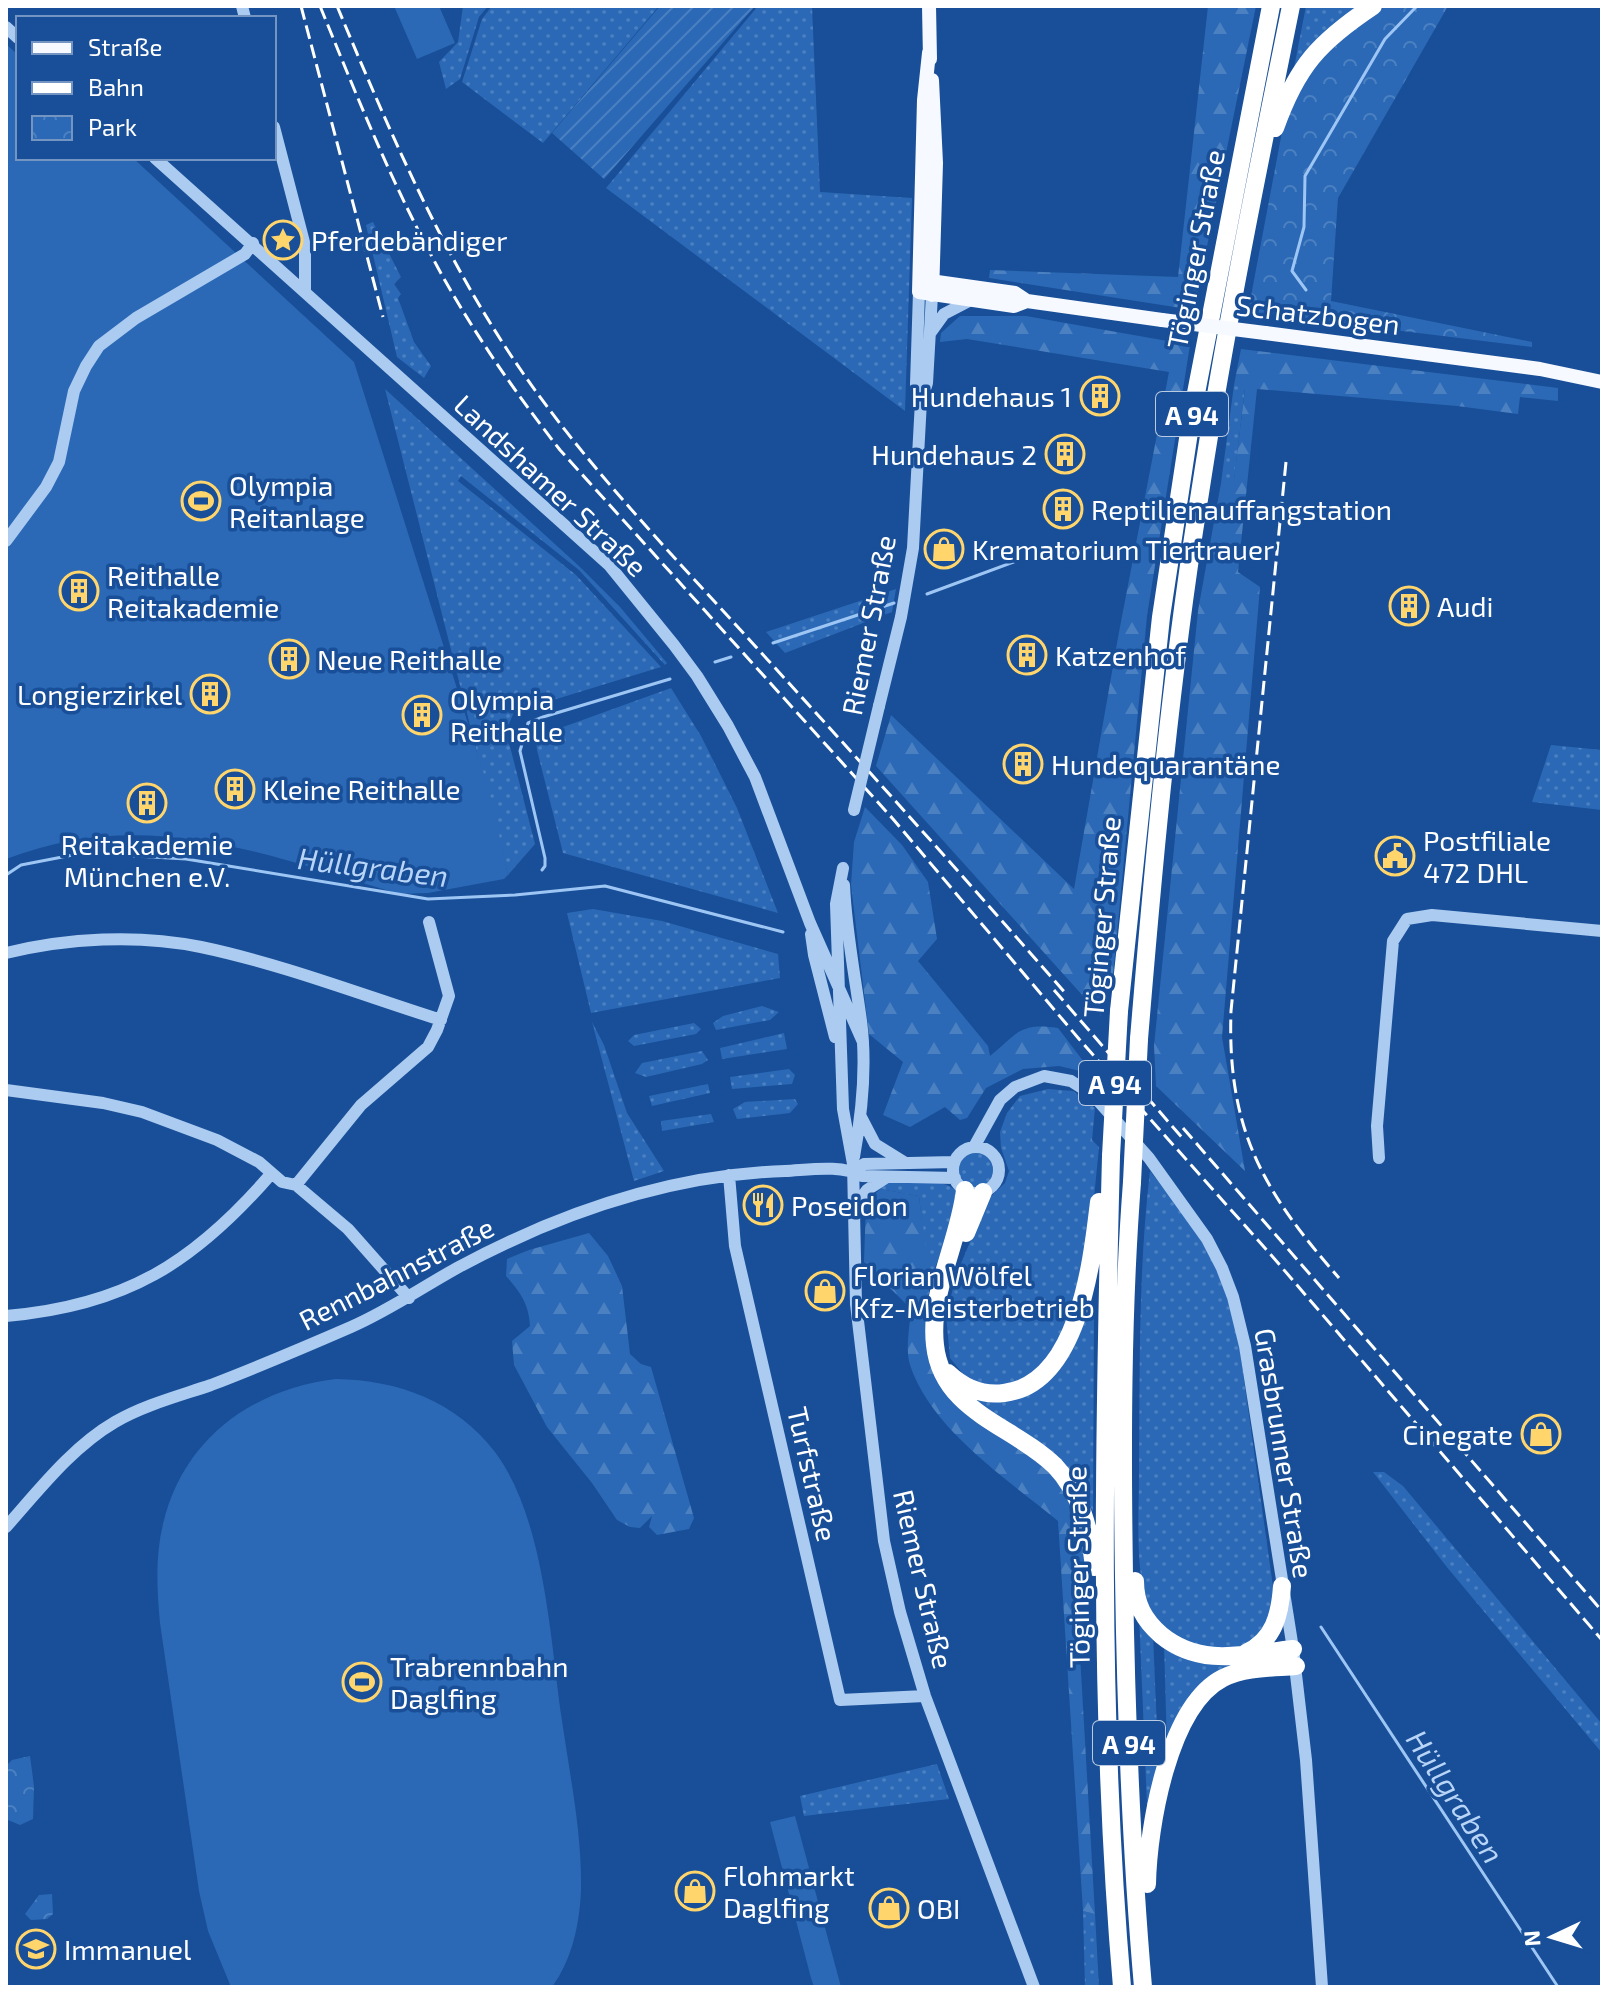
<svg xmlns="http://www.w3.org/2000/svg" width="1608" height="1993" font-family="'Exo 2',sans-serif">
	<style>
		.grass { fill: url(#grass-dots) }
		.forest { fill: url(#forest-firs) }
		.park { fill: url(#park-crowns) }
		.garden { fill: url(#garden-furrows) }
		.pitch { fill: #2b69b6 }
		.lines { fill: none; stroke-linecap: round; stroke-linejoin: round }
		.stream { stroke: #9ec6f4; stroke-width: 3 }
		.minor { stroke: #abcbf1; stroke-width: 12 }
		.major { stroke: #f6f9ff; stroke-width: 14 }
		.highway { stroke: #fff; stroke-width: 18 }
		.rail { stroke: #fff; stroke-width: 3; stroke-dasharray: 14 6; stroke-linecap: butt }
		.minor-bridge { stroke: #abcbf1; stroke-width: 12 }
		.major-bridge { stroke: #f6f9ff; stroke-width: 14 }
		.highway-bridge { stroke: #fff; stroke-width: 18 }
		.labels { text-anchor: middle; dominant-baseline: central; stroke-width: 7; stroke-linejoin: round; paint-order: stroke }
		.shield { fill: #184f98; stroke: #bacae0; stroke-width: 2 }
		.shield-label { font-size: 26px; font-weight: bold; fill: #fff }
		.poi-label { font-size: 28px; fill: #fff; stroke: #184f98; text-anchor: start }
		.street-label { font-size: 28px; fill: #fff; stroke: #184f98 }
		.water-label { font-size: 30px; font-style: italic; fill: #b8d5f8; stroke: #184f98 }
	</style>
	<defs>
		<pattern id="grass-dots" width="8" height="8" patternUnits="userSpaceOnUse" patternTransform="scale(2)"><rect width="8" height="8" fill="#2b69b6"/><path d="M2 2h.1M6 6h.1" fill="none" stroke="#4b80c1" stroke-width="1.8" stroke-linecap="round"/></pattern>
		<pattern id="forest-firs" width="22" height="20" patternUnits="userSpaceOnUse" patternTransform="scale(2)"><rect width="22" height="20" fill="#2b69b6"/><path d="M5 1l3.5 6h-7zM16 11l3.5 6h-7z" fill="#4b80c1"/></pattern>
		<pattern id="park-crowns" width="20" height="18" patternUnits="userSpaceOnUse" patternTransform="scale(2)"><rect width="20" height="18" fill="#2b69b6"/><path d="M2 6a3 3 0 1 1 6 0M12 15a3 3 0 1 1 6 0" fill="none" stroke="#4b80c1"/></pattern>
		<pattern id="garden-furrows" width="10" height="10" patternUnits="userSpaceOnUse" patternTransform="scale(2)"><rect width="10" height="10" fill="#2b69b6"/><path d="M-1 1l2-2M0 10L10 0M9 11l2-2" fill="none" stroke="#4b80c1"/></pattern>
	</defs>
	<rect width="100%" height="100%" fill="#184f98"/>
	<path class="grass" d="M463,6H488L479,17L460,79L446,89L439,62L458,42Z
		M492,6H659L543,143L462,82L482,19Z
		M758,6H812L820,192L912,198L905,411L606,188Z
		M1306,6H1360L1294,68Z
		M373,222L401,277L394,284L401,294L398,298L414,342L431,366L424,378L397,357L366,225Z
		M1234,385L1245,388L1234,480L1221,483Z
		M385,389L580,567L620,607L667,663L665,665L579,570L461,476L458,481L576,575L661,667L514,712L506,731L535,844L508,875Z
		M896,589L892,612L785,653L766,632Z
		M671,688L701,736L737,808L778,913L563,853L537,750L536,741L541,735Z
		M1551,745L1602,750V810L1532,802Z
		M593,909L662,921L778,954L780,978L591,1013L567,913Z
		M762,1006L779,1012L770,1020L716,1030L713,1023L723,1016Z
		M592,1022L604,1045L627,1113L664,1171L634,1181Z
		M694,1023L701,1029L696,1034L634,1046L628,1041L634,1035Z
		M784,1033L787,1049L722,1059L720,1048Z
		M702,1051L708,1060L702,1064L646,1077L635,1073L642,1063Z
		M789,1069L795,1075L792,1084L732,1089L730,1077Z
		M708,1084L710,1093L652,1106L649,1096Z
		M1048,1089L1073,1091L1095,1108L1092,1140L1099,1147L1091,1228L1070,1322L1034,1376L1006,1388L982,1386L963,1374L950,1358L946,1315L957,1273L988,1199L1005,1183L1009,1171L1001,1148L1000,1132L1007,1113L1020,1096Z
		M795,1099L798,1104L790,1113L737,1119L733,1109L745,1102Z
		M711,1114L714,1122L662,1131L661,1121Z
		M959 1170a17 17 0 1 1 34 0a17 17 0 1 1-34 0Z
		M1150,1171L1193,1226L1223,1280L1239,1344L1276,1608C1255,1643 1254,1648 1211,1650C1183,1651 1156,1626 1147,1602C1135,1571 1139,1509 1139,1475C1140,1374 1138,1272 1150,1171Z
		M885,1182C902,1182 948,1176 957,1193C958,1195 958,1203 959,1206L929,1283L919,1196L880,1189Z
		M1094,1315L1093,1512L1080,1485L962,1394C974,1396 988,1401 1000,1400C1047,1396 1073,1359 1085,1317Z
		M1373,1472H1384L1403,1486L1602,1724V1753L1446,1566Z
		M1139,1614L1153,1635L1159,1775L1148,1829Z
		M1164,1645C1189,1662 1201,1666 1231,1664V1668L1167,1746Z
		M937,1764L949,1799L804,1816L800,1796Z
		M1083,1911L1095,1914L1099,1987H1085Z"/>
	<path class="forest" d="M1208,6H1256L1194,310L989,278L990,270L1178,277Z
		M960,316H1026L1190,345L1147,616L1112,986L1103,985L1101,1016L876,766L891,715L1074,889L1119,632L1169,372L967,339L940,342L941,333Z
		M1241,349L1558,388V401L1520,397L1518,414L1457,406L1257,389L1238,572L1260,587L1222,1037L1245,1171L1156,1086L1154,1046L1198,611L1221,483L1234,479L1245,389L1234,385Z
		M865,807L902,845L928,882L937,939L918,961L988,1046L990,1056C1017,1034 1019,1022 1058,1028L1093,1074L1059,1066L1023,1069L986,1088L967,1118L960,1120L945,1107L910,1127L883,1115L903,1062L869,1034L851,885L854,842Z
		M880,1189L919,1196C922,1225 929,1255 929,1284C929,1328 918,1354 946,1393L1047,1465L1065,1485L1086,1544L1091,1601L1077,1603L1095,1914L1083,1911L1058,1521C1007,1479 931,1429 910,1365C905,1349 910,1325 911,1309L864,1262L866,1203Z
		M589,1233L608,1256L622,1286L630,1354L641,1364L651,1367L694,1518L689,1529L657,1535L649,1527L652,1516L640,1528L630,1527L617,1520L592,1483L547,1427L514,1365L512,1341L530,1326C529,1304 520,1292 506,1276L507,1259L529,1250Z"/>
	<path class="park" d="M1386,6H1448L1338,198L1331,301L1532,342V347L1248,312L1285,116L1305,77L1331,47L1357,25Z
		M30,1756L34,1786L33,1819L20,1825L8,1820L6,1766L12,1760Z
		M52,1894L53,1914L47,1919L31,1920L25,1914L39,1895Z"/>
	<path class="garden" d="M660,6H755L604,179L552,133Z"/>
	<path class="pitch" d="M394,6H439L455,43L417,59Z
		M6,44L18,55V158H133L354,362L489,790L508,875L504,879L428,893L399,894C263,854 147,805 6,859Z
		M336,1379C398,1380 456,1401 495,1452C545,1519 550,1639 562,1721C570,1776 582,1833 581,1889C580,1923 572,1960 552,1987H231L208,1931L199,1891L160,1623C157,1590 155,1557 163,1524C183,1439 252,1389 336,1379Z
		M795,1816L841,1987H814L811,1978L770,1822Z"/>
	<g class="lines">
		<path class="stream" d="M1306,290L1292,271L1304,227L1305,176L1385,39L1417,6
			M927,594L1030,556L1074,552
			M773,643L894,603
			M715,662L731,657
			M542,870L545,866V858L520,751L528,723L543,717L670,679
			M6,875L21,865L83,853L186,859L428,899L515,895L605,886L783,932
			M1321,1627L1558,1987"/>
		<path class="minor" d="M242,6L245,18
			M6,27L18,38
			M274,127L305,246V290
			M155,158L609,565L674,645L697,676L728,726L755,777L810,923L863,1042
			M919,292L916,384L921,401
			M931,332L944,314L969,301
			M6,541L46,487L59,462L74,391L86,366L99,346L136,318L245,254L253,243
			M879,706L901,617L913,548L921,401L927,383L932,295
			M843,868L836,904L843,1109L853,1164L856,1304L884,1541L900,1612L925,1696L1034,1987
			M844,885C846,932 855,975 861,1021C867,1066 862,1113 854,1157
			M811,934L814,955L835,1037
			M6,953C67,938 138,934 201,947C282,964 362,995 441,1020
			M6,1090L103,1103L142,1112L217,1140L259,1162L282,1182L296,1185L348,1229L409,1298
			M861,1117L875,1144L904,1162
			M974,1147L1000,1100L1015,1087L1044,1076L1071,1081L1093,1095L1149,1158L1207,1239L1222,1268L1233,1297L1245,1346L1293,1649L1306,1760L1322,1987
			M953 1170a23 23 0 1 1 46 0a23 23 0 1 1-46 0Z
			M1379,1158L1377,1126L1393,941L1407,919L1432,915L1602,931
			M853,1171L864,1164L954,1162
			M729,1175L735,1246L840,1700L925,1696
			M296,1185L361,1105L428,1047L437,1030L449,996L429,922
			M853,1209L867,1190L887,1177
			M6,1316C125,1306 194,1263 271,1174
			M6,1527C39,1490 72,1447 115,1422C144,1405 179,1396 211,1385C258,1367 305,1347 351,1327C388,1311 421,1288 457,1268C557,1214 670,1175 785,1171C808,1170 841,1164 862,1176L955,1178"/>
		<path class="major" d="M929,6L930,59
			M929,53L924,100L919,292L1014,306L1027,301
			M932,80L936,163L932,295
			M923,280L1015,293L1027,301L1162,320
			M1265,333L1540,369L1602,382"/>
		<path class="highway" d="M1275,128C1297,66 1319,42 1373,6
			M1119,1011L1161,617L1191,419L1271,6
			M1139,1039C1154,856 1171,673 1200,493C1225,330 1258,168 1291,6
			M1111,1156C1104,1433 1098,1710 1122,1987
			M1132,1182C1122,1313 1122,1445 1124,1576C1126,1713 1131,1850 1143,1987
			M965,1190C959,1242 929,1292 935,1345C942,1412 1013,1425 1055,1466C1081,1493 1090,1531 1094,1567
			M966,1233L983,1192
			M948,1373C964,1388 982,1396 1004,1393C1079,1384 1092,1261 1099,1202
			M1135,1581C1135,1604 1144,1620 1161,1635C1201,1668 1246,1654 1293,1649
			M1246,1653C1274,1640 1280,1615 1282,1586
			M1147,1884C1148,1828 1168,1706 1223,1678C1245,1667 1272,1668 1296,1666"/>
		<path class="rail" d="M301,6L383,317
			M320,6C354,89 387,172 429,251C466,322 511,387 560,450L893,819L1079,1039L1272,1256L1602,1640
			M337,6C387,125 437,243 508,351C579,459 670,552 756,647C861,762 965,878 1067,995
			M1286,462L1231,1011C1227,1130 1263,1191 1339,1278
			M1054,990L1185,1141
			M1183,1128L1602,1611"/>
		<path class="minor-bridge" d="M854,810L879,706"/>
		<path class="major-bridge" d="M1162,320L1265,333"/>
		<path class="highway-bridge" d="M1111,1156L1119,1011
			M1132,1182L1139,1039"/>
	</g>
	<defs>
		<g id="sight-ring" transform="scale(2)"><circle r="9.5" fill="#184f98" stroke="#ffd56c" stroke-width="1.5"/><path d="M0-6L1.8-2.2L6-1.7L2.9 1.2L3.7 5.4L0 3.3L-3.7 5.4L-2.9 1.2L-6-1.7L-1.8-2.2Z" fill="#ffd56c"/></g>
		<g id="building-ring" transform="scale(2)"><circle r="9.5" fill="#184f98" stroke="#ffd56c" stroke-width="1.5"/><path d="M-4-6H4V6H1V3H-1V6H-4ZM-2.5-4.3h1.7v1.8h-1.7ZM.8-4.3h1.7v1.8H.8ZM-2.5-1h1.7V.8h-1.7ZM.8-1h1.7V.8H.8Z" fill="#ffd56c"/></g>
		<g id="stadium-ring" transform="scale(2)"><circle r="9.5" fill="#184f98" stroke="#ffd56c" stroke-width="1.5"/><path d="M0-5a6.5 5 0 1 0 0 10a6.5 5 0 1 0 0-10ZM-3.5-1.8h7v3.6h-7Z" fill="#ffd56c"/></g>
		<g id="shop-ring" transform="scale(2)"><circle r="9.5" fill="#184f98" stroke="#ffd56c" stroke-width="1.5"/><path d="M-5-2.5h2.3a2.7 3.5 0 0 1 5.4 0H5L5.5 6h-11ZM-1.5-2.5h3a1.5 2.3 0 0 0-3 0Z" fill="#ffd56c"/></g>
		<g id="civic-ring" transform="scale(2)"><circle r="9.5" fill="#184f98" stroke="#ffd56c" stroke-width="1.5"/><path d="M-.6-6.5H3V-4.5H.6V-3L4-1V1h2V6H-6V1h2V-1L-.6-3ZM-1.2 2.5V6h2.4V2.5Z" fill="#ffd56c"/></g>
		<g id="restaurant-ring" transform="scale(2)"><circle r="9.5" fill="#184f98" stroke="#ffd56c" stroke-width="1.5"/><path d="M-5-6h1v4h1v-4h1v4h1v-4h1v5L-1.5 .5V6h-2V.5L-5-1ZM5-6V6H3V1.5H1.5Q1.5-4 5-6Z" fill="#ffd56c"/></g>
		<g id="school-ring" transform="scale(2)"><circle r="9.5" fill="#184f98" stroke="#ffd56c" stroke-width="1.5"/><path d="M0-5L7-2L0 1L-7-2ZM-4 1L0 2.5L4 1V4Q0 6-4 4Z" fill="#ffd56c"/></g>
	</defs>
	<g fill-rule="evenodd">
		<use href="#sight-ring" x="283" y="240"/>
		<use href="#building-ring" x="1100" y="396"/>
		<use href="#building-ring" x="1065" y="454"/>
		<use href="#stadium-ring" x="201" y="501"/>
		<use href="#building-ring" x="1063" y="509"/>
		<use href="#shop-ring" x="944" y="549"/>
		<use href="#building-ring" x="79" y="591"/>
		<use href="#building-ring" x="1409" y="606"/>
		<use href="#building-ring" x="1027" y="655"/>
		<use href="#building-ring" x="289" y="659"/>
		<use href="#building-ring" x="210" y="694"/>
		<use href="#building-ring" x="422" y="715"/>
		<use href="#building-ring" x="1023" y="764"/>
		<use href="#building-ring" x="235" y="789"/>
		<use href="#building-ring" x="147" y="803"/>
		<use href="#civic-ring" x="1395" y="856"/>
		<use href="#restaurant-ring" x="763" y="1205"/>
		<use href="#shop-ring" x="825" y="1291"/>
		<use href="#shop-ring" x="1541" y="1434"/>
		<use href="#stadium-ring" x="362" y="1682"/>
		<use href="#shop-ring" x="695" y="1891"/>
		<use href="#shop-ring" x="889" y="1908"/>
		<use href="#school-ring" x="36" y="1949"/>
	</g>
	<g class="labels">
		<g class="shield">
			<rect x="1156" y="392" width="72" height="44" rx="6"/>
			<rect x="1079" y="1061" width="72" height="44" rx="6"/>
			<rect x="1093" y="1721" width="72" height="44" rx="6"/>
		</g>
		<g class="shield-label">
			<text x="1192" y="414">A 94</text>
			<text x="1115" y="1083">A 94</text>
			<text x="1129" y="1743">A 94</text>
		</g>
		<g class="poi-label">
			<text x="311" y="240">Pferdebändiger</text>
			<text x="1072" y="396" text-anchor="end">Hundehaus 1</text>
			<text x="1037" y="454" text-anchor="end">Hundehaus 2</text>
			<text x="229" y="485">Olympia<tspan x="229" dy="32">Reitanlage</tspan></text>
			<text x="1091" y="509">Reptilienauffangstation</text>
			<text x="972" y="549">Krematorium Tiertrauer</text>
			<text x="107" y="575">Reithalle<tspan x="107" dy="32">Reitakademie</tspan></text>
			<text x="1437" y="606">Audi</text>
			<text x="1055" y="655">Katzenhof</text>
			<text x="317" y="659">Neue Reithalle</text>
			<text x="182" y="694" text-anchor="end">Longierzirkel</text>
			<text x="450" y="699">Olympia<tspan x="450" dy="32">Reithalle</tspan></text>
			<text x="1051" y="764">Hundequarantäne</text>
			<text x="263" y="789">Kleine Reithalle</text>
			<text x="1423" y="840">Postfiliale<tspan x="1423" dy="32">472 DHL</tspan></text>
			<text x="147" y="844" text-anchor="middle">Reitakademie<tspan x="147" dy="32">München e.V.</tspan></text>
			<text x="791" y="1205">Poseidon</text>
			<text x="853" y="1275">Florian Wölfel<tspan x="853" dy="32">Kfz-Meisterbetrieb</tspan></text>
			<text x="1513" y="1434" text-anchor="end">Cinegate</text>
			<text x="390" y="1666">Trabrennbahn<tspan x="390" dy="32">Daglfing</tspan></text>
			<text x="723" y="1875">Flohmarkt<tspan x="723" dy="32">Daglfing</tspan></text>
			<text x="917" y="1908">OBI</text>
			<text x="64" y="1949">Immanuel</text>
		</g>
		<g class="street-label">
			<text transform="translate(1195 249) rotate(-79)">Töginger Straße</text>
			<text transform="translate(1318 314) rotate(7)">Schatzbogen</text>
			<text transform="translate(551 485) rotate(43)">Landshamer Straße</text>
			<text transform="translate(868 625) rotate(-79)">Riemer Straße</text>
			<text transform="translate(1101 917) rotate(-85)">Töginger Straße</text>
			<text transform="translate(396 1273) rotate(-27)">Rennbahnstraße</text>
			<text transform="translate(1285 1453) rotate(81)">Grasbrunner Straße</text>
			<text transform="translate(813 1474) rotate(77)">Turfstraße</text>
			<text transform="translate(1077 1567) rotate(-91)">Töginger Straße</text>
			<text transform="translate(924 1579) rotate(77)">Riemer Straße</text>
		</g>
		<g class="water-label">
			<text transform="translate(373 866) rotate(7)">Hüllgraben</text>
			<text transform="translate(1456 1796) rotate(57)">Hüllgraben</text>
		</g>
	</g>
	<rect width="1608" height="1993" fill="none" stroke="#ffffff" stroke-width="16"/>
	<rect x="16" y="16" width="260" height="144" fill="#184f98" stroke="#7495c1" stroke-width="2"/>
	<rect x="32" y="42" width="40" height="12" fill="#f6f9ff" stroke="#7495c1" stroke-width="2"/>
	<text x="88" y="56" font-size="24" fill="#ffffff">Straße</text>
	<rect x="32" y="82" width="40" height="12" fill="#ffffff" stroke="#7495c1" stroke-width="2"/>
	<text x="88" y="96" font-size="24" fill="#ffffff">Bahn</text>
	<rect x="32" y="116" width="40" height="24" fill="url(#park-crowns)" stroke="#7495c1" stroke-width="2"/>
	<text x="88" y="136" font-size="24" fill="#ffffff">Park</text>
	<g transform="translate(1552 1937) rotate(266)" stroke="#184f98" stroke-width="6" paint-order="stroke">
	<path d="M0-6L14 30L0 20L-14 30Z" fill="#ffffff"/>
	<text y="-12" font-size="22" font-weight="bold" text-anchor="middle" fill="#ffffff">N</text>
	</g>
</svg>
